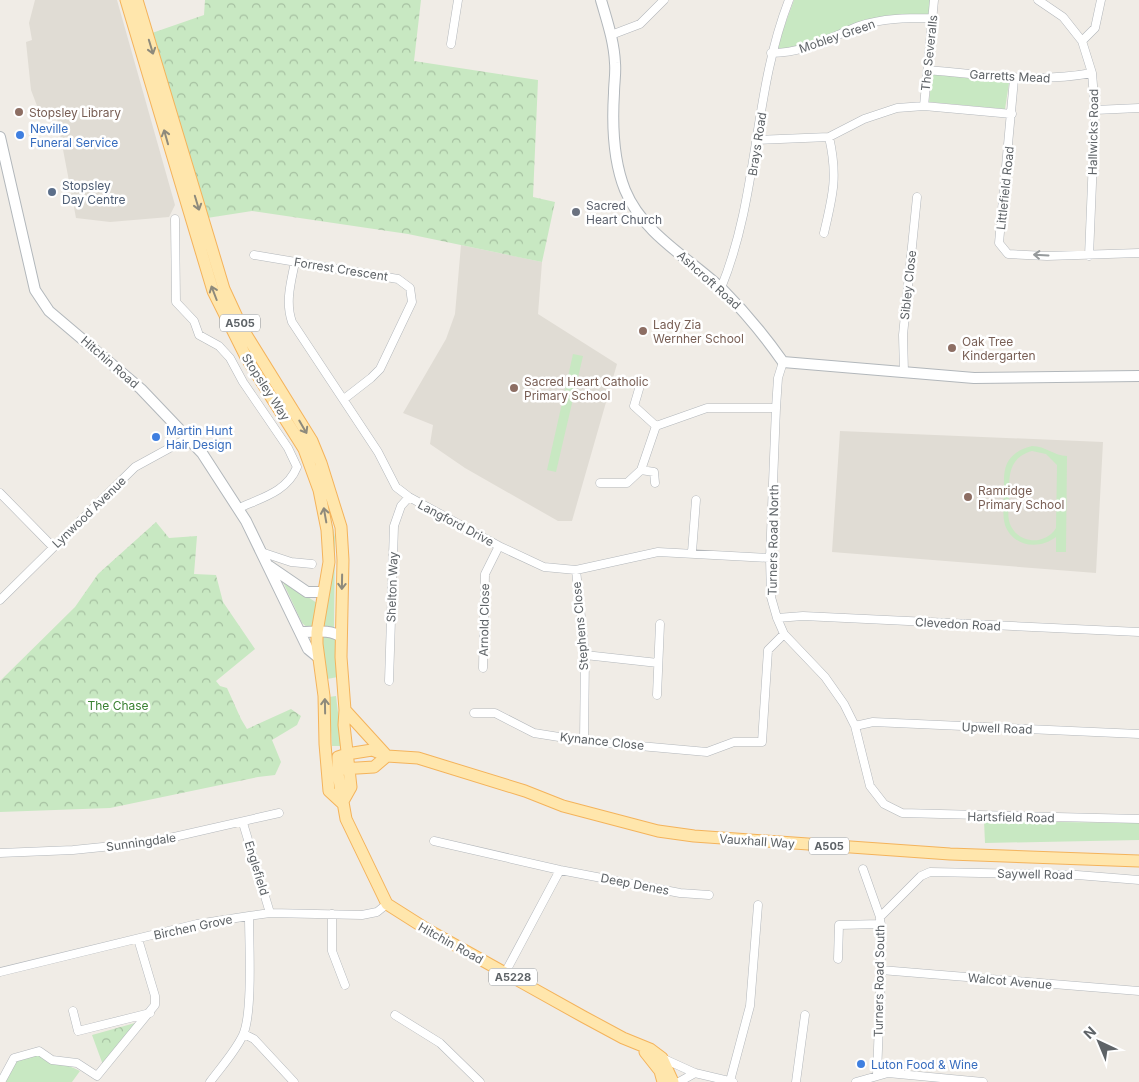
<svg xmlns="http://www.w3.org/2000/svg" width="1139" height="1082" font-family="Inter,sans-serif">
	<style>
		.education { fill: #e0dcd4 }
		.grass { fill: #c8e8c2; fill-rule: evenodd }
		.forest { fill: url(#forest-crowns) }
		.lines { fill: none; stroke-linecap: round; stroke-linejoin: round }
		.street-casing { stroke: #b3b7bb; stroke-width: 9 }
		.secondary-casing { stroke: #b2b7bb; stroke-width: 12 }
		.primary-casing { stroke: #f4b35b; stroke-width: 13 }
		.street { stroke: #fff; stroke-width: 8 }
		.secondary { stroke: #fff; stroke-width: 10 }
		.primary { stroke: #ffe6ac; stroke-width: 11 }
		.oneway { stroke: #8e8a7c }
		.oneway2 { stroke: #969a9c }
		.education-dot { fill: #8d6e63; stroke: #fff; stroke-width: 2 }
		.shop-dot { fill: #3f7fe0; stroke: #fff; stroke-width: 2 }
		.service-dot { fill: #5c6f8a; stroke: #fff; stroke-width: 2 }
		.worship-dot { fill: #6b7280; stroke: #fff; stroke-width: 2 }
		.labels { text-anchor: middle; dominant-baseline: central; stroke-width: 5; stroke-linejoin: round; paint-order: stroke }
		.shield { fill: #fff; stroke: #8e9295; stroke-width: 1 }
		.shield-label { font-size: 11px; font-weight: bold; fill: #5e6367 }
		.street-label { font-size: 12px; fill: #5e6367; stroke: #fff }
		.education-label { font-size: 12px; fill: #785e54; stroke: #fff; text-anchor: start }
		.shop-label { font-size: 12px; fill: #366cbe; stroke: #fff; text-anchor: start }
		.service-label { font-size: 12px; fill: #4e5e75; stroke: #fff; text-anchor: start }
		.worship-label { font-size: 12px; fill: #5b616d; stroke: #fff; text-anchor: start }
		.park-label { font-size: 12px; fill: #3a8132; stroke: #fff }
	</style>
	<defs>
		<pattern id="forest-crowns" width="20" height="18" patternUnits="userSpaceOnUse" patternTransform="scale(1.25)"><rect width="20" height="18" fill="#c8e8c2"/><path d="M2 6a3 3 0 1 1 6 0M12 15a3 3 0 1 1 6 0" fill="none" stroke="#a6c0a1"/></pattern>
	</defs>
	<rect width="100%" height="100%" fill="#f0ece6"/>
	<path class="education" d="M35,0H117L175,205L169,217L110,222L76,218L57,118L42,119L31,90L26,42L32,40L29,23Z
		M461,245L542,262L538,314L617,364L572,521H558L465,468L430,444L433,425L403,413L446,339L455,314Z
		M840,431L1103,442L1096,573L832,552Z"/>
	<path class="grass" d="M131,0H133L218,286L251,354L304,435L321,474L335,537L334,628L322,627C325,602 334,578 333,552C333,514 321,470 302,437C277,393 243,354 225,307C186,209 160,101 131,0Z
		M794,0H930L929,14C906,15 882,16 860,23C832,33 806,50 776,49Z
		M932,74L1009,83L1005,109L929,102Z
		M573,354L583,356L556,472L547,470Z
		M1032,446C1046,446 1054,456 1067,456L1066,552H1056V537C1039,550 1013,547 1005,525C1002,514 1004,501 1004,490C1004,480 1003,469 1009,460C1015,452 1023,448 1032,446ZM1032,451L1046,454L1057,465L1056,528C1045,546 1018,544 1010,524C1007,516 1009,506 1009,497C1009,476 1008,458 1032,451Z
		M282,580L317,603L313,627L309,629L302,623Z
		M323,634L335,639L338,677L327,679L321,636Z
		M336,696L342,746H332L329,697Z
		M984,821L1139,823V840L985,843Z
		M41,1055C55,1065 66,1063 80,1071L72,1082H4L17,1060Z"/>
	<path class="forest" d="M205,0H421L414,61L538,80L533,197L555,202L542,262L408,234L252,211L207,218L152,33L204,15Z
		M156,522L169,538L197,536L194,574L216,575L223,602L255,649L216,681L220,686L227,688L241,719L247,729L291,709L301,716L297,725L272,740L281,762L275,775L258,777L110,808L0,812V681L75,607L98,574Z
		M135,1023L136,1025L103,1065L92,1035Z"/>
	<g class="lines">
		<g class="street-casing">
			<path id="street" d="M1038,0L1063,17L1082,41L1092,73L1095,110L1089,256
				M611,35L640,24L664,0
				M1082,41L1095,28L1101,0
				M451,44L458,0
				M771,53C805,53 829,38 859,26C883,18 907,18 932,18
				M928,70C983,75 1037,83 1092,73
				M1014,79L999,243L1008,254L1047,256L1139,253
				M924,106L934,0
				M1095,110L1139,108
				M757,140L829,137L864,119L897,108L924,106L1012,114
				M175,219L176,302L194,321L199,335L219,346L230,358L243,382L288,448L297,467C287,492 261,498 239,508
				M824,233C833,195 838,176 829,137
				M254,255L398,279L410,288L412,302L380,369L371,378L344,399
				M295,262C291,282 285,302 292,322L378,452L396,487L409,497L499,546L544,567L576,570L658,552L770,558
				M721,288C759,196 753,92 789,0
				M783,362L778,378L776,408L770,558L771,597L777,618L784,634L825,677L844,704L855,726L870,786L884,804L902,813L1139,819
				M904,372L903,335L917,197
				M639,389L634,406L656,426
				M641,470L654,472L655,483
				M600,483H627L641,470L656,426L707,408H776
				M0,493L53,547
				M261,552L291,562L312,564
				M692,552L696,500
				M576,570L585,655L584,741
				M0,600L135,467L188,438
				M777,618L803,616L1139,632
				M585,655L658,663
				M483,668L485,574L499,546
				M389,681L394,526L401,506L409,497
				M657,695L660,624
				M474,713H495L534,733L584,741L707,752L734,742H762L768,650L784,634
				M855,726L873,722L1139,734
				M243,823L270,913
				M434,841L560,870L680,893L709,895
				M0,853L73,850L152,842L279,813
				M863,869L880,917
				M332,914V951L345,985
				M838,959L839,925L881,924
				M881,970L1139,991
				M0,972L197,924L249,916L270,913L362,915L377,912L387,904
				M505,973L560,870
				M73,1011L78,1031L150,1013
				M395,1015L440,1043L480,1082
				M244,1034L254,1039L294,1082
				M662,1058L695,1073L733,1082
				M877,1075L881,970L880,917L921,876L930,872L1077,875L1139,880
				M730,1081L750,1006L758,905
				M1,1082L14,1058L39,1051L52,1060L77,1063L97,1076L155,1005V996L138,939
				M210,1082C221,1067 235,1052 243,1035C253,1013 249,942 249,916
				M679,1082L695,1073
				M796,1082L805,1015
				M856,1082L888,1073L983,1082"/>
		</g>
		<g class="secondary-casing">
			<path id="secondary" d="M601,0C607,21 614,41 615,63C616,73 614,83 614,93C612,125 613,160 625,190C643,234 689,258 722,289C745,312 764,335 783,362L974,378L1139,376
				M0,137L35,290L49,311L141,389L202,453L246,521L308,649L319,658
				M269,566L307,592H324
				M302,632C315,632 330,629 341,637"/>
		</g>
		<g class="primary-casing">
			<path id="primary" d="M126,0L213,291L246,357L304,449L319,490L327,530L329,562L317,632V644L324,696L325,744L329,791L342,803
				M137,0L224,289L242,328L312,441L321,463L341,527L343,560L341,657L345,710L344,725L351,787L342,803
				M345,710L386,755
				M341,769L374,767L387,756
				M645,1052L660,1071L663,1082
				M673,1082L662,1058L650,1049L623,1038L584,1017L428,930L387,904L346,819L338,774V757L347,754L372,750L387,756L418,758L525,791L563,806L658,831L694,836L950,854L1139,861"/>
		</g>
		<use href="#street" class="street"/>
		<use href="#secondary" class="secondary"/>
		<use href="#primary" class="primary"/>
	</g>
	<defs><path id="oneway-shaft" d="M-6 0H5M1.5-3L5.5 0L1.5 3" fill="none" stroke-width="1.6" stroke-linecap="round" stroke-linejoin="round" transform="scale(1.25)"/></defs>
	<g class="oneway">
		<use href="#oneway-shaft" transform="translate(151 47) rotate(73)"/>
		<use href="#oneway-shaft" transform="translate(166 137) rotate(-106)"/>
		<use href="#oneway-shaft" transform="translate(197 203) rotate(73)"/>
		<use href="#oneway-shaft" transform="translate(214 293) rotate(-111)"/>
		<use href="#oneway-shaft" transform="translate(303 427) rotate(60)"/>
		<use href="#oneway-shaft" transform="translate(325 515) rotate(-100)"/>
		<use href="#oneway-shaft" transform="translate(342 582) rotate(91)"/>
		<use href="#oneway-shaft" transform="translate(325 706) rotate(-91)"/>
	</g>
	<use class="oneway2" href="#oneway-shaft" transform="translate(1041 255) rotate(-177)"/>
	<g class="education-dot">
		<circle cx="19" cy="112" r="5"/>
		<circle cx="643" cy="331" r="5"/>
		<circle cx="952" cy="348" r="5"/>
		<circle cx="514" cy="388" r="5"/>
		<circle cx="968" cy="497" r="5"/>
	</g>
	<g class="shop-dot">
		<circle cx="20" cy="135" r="5"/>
		<circle cx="156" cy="437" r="5"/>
		<circle cx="861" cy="1064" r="5"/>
	</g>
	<circle class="service-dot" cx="52" cy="192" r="5"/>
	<circle class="worship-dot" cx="576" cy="212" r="5"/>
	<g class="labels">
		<g class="shield">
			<rect x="220" y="314.5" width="40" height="17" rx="4"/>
			<rect x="809" y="837.5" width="40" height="17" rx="4"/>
			<rect x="489" y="968.5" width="48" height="17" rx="4"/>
		</g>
		<g class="shield-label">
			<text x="240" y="323">A505</text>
			<text x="829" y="846">A505</text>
			<text x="513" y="977">A5228</text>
		</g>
		<g class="street-label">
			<text transform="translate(837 36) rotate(-19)">Mobley Green</text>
			<text transform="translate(929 53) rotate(-84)">The Severalls</text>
			<text transform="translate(1010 76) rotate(3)">Garretts Mead</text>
			<text transform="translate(1093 132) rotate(-89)">Hallwicks Road</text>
			<text transform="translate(757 144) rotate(-81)">Brays Road</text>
			<text transform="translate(1005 188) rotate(-84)">Littlefield Road</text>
			<text transform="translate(341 269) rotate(9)">Forrest Crescent</text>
			<text transform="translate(709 280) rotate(42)">Ashcroft Road</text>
			<text transform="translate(908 285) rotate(-84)">Sibley Close</text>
			<text transform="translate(110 362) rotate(41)">Hitchin Road</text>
			<text transform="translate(266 387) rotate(57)">Stopsley Way</text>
			<text transform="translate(89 512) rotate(-44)">Lynwood Avenue</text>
			<text transform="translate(456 523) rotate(28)">Langford Drive</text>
			<text transform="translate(773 540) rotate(-89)">Turners Road North</text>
			<text transform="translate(392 587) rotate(-88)">Shelton Way</text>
			<text transform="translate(484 620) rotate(-89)">Arnold Close</text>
			<text transform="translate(958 624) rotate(3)">Clevedon Road</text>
			<text transform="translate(580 626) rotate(-95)">Stephens Close</text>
			<text transform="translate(997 728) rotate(2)">Upwell Road</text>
			<text transform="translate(602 741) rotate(6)">Kynance Close</text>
			<text transform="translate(1011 817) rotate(1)">Hartsfield Road</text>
			<text transform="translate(757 841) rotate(4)">Vauxhall Way</text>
			<text transform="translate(141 842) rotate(-8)">Sunningdale</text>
			<text transform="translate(257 868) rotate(73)">Englefield</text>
			<text transform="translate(1035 874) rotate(1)">Saywell Road</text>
			<text transform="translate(635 884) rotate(11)">Deep Denes</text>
			<text transform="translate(193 927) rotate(-12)">Birchen Grove</text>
			<text transform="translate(451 943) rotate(29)">Hitchin Road</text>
			<text transform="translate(879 981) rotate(-89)">Turners Road South</text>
			<text transform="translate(1010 981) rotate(5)">Walcot Avenue</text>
		</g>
		<g class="education-label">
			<text x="29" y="112">Stopsley Library</text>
			<text x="653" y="324">Lady Zia<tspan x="653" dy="14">Wernher School</tspan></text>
			<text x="962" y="341">Oak Tree<tspan x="962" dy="14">Kindergarten</tspan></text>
			<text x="524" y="381">Sacred Heart Catholic<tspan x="524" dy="14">Primary School</tspan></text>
			<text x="978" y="490">Ramridge<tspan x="978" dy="14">Primary School</tspan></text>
		</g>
		<g class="shop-label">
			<text x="30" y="128">Neville<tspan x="30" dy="14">Funeral Service</tspan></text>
			<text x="166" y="430">Martin Hunt<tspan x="166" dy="14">Hair Design</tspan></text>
			<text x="871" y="1064">Luton Food &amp; Wine</text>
		</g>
		<g class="service-label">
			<text x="62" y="185">Stopsley<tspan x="62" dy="14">Day Centre</tspan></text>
		</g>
		<g class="worship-label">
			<text x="586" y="205">Sacred<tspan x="586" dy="14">Heart Church</tspan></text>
		</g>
		<g class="park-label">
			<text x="118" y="705">The Chase</text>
		</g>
	</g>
	<g transform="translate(1099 1042) rotate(316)" stroke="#ffffff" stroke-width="4" paint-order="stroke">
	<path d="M0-4L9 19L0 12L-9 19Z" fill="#5e6367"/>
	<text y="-8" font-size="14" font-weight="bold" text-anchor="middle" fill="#5e6367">N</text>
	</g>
</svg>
